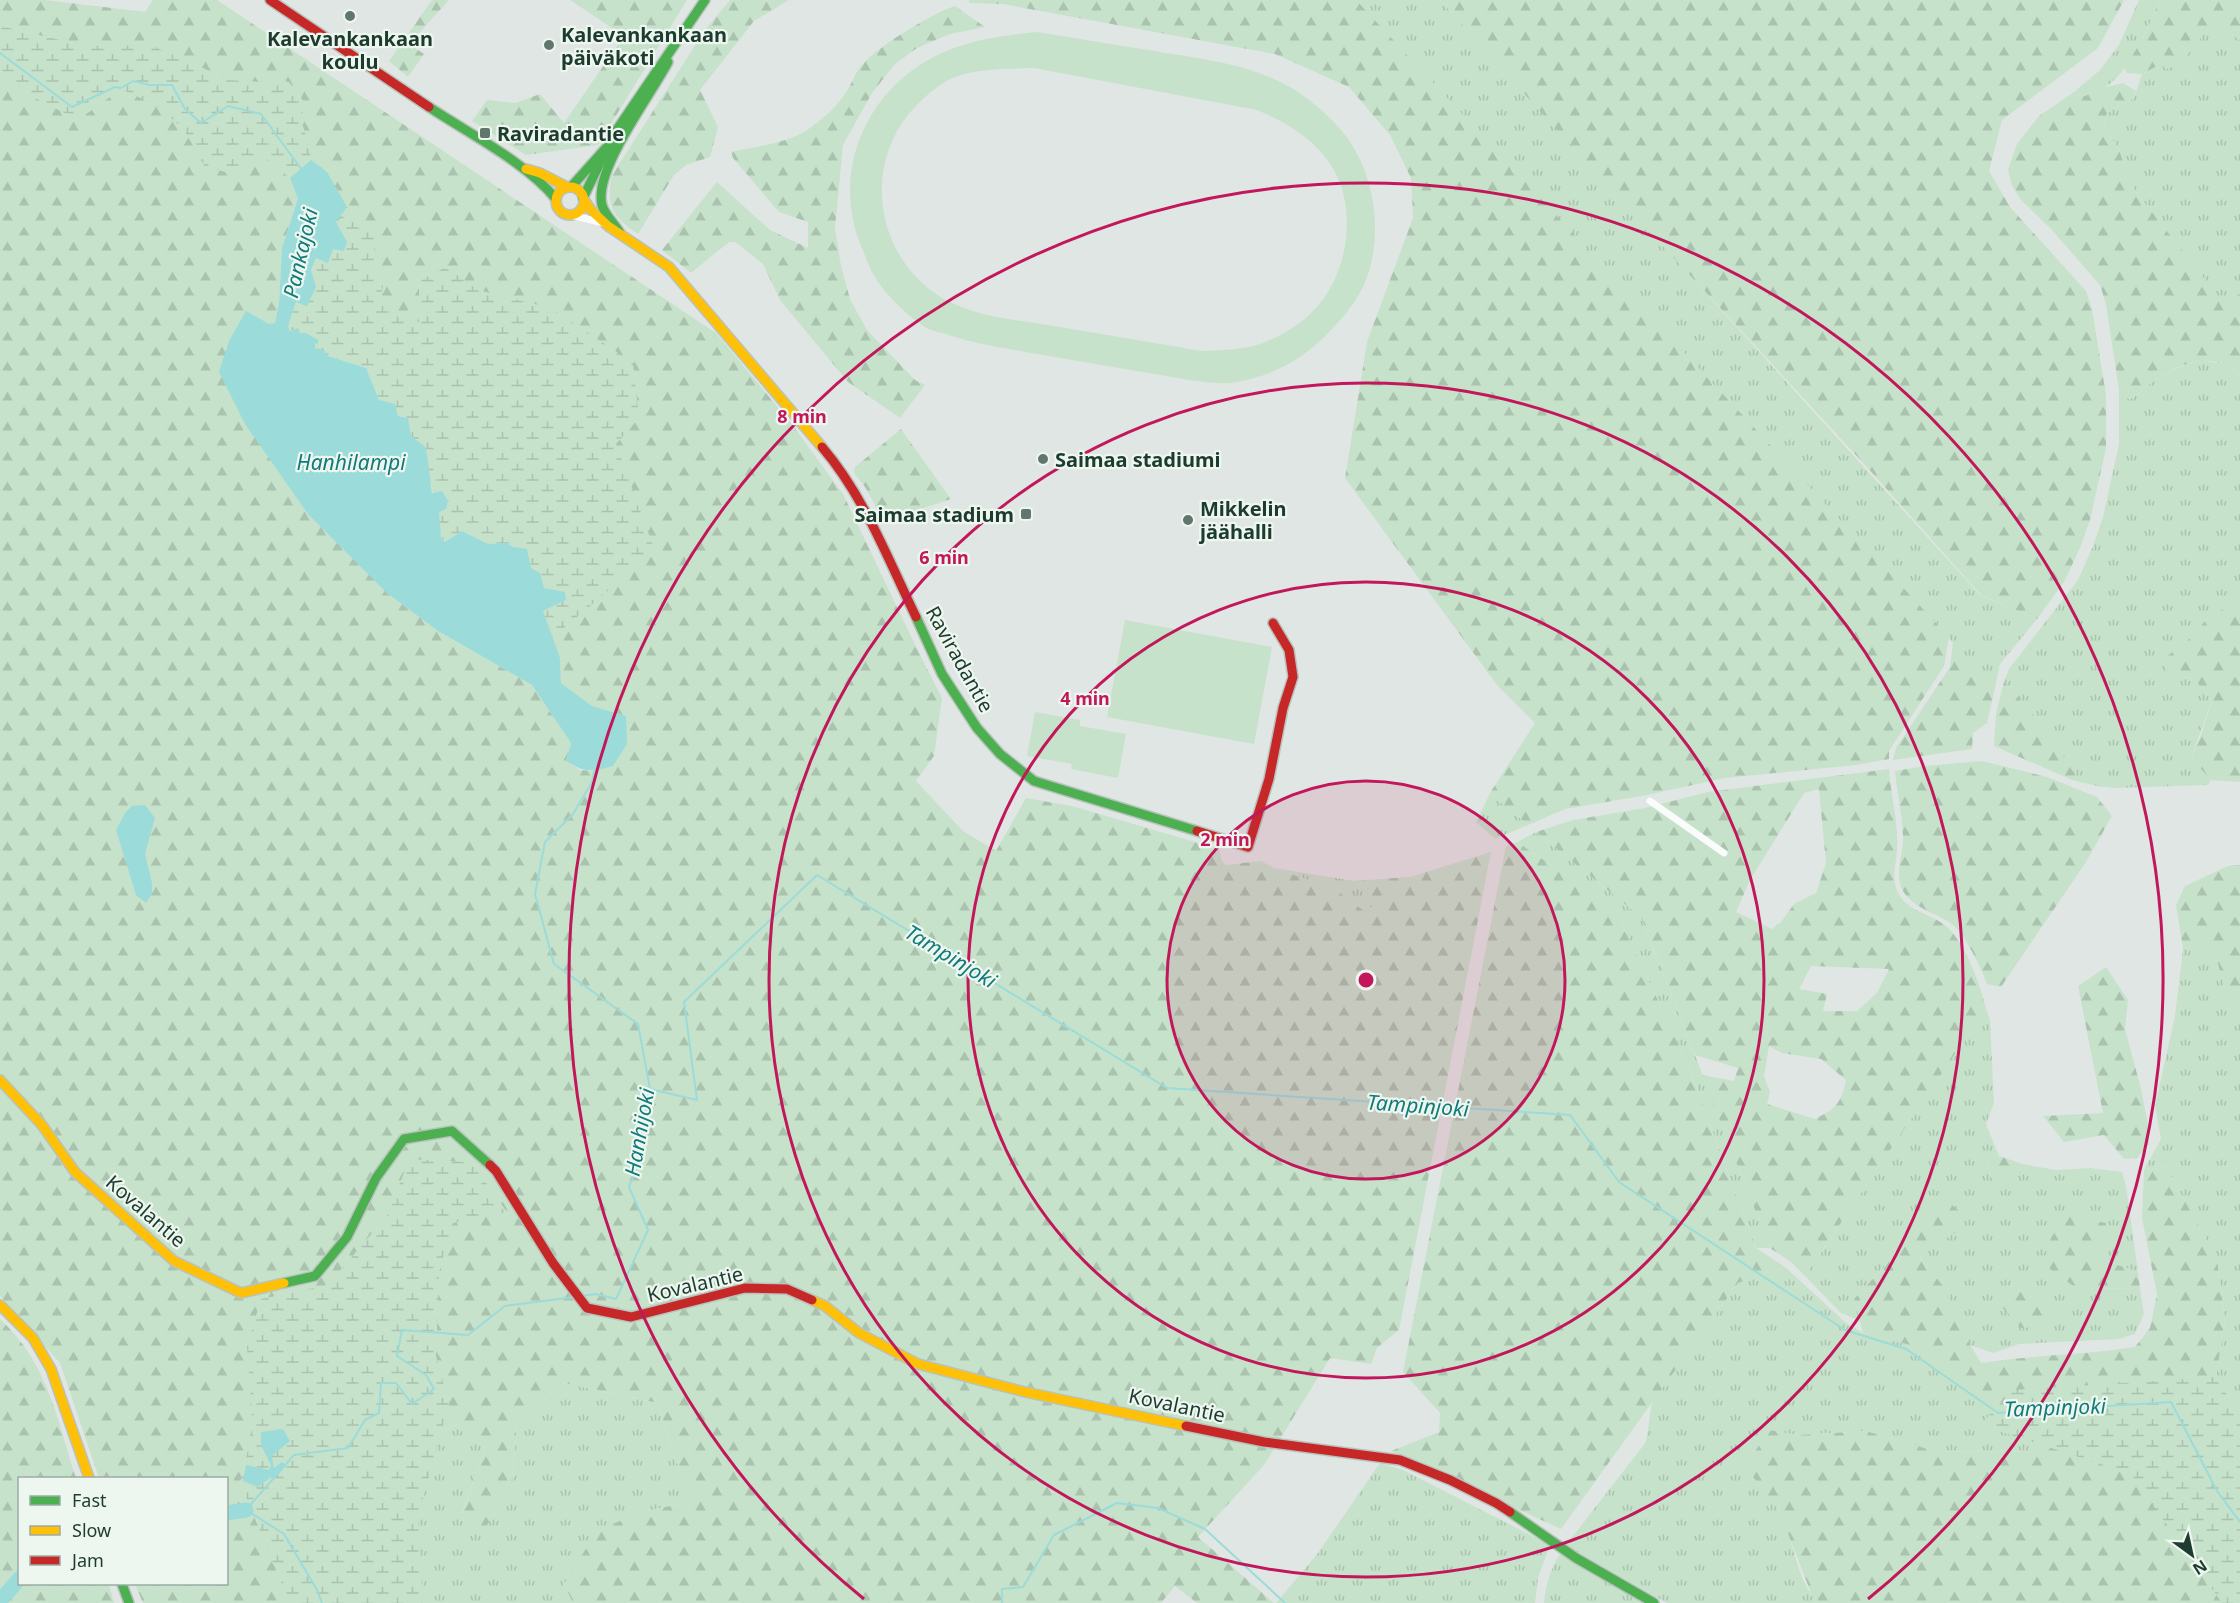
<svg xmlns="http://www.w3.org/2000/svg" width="2240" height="1603" font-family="'Noto Sans',sans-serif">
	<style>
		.grass { fill: url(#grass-tufts) }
		.forest { fill: url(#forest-firs); fill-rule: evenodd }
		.wetland { fill: url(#wetland-marsh); fill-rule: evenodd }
		.pitch { fill: #c7e2cb; fill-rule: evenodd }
		.water { fill: #9bdbda }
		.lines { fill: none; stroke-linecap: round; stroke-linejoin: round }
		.stream { stroke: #9bdbda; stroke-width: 2 }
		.river { stroke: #9bdbda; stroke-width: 15 }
		.fast-casing { stroke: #b9c3be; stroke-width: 12 }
		.slow-casing { stroke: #b9c3be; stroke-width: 12 }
		.jam-casing { stroke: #b9c3be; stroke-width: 12 }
		.street { stroke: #fafbfb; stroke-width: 7 }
		.fast { stroke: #4caf50; stroke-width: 9 }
		.slow { stroke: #ffc107; stroke-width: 9 }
		.jam { stroke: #c62828; stroke-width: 9 }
		.ring { fill: none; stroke: #c2185b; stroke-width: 3 }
		.poi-dot { fill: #61776d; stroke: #edf7f0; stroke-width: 2 }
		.labels { text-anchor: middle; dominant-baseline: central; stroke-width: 4.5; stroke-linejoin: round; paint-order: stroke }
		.poi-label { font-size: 20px; font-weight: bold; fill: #1d3b2e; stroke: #edf7f0; text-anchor: start }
		.street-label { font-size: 20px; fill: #1d3b2e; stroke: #edf7f0 }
		.water-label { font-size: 21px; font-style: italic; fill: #127a7b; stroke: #edf7f0 }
		.centre { fill: #c2185b; stroke: #edf7f0; stroke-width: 3 }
		.ring-label { font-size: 18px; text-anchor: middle; font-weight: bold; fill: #c2185b; stroke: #edf7f0; stroke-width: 4.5; stroke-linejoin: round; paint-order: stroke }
	</style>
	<defs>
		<pattern id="grass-tufts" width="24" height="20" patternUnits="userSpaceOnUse" patternTransform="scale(1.5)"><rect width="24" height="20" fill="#c7e2cb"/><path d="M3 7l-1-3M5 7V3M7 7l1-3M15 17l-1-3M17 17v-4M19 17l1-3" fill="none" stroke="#aac3af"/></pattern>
		<pattern id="forest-firs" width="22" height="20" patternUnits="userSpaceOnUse" patternTransform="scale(1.5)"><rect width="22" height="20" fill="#c7e2cb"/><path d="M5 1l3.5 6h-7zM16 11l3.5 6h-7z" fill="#aac3af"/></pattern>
		<pattern id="wetland-marsh" width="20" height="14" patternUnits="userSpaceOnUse" patternTransform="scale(1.5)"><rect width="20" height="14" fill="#c7e2cb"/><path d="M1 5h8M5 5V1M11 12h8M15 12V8" fill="none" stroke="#aac3af"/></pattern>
	</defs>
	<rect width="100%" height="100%" fill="#e0e6e3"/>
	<path class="grass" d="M1355,0H1440L1980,595L2037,619L2000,664L1995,688Z
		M2139,0H2160C2146,31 2124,91 2084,96C2080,96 2075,95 2070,95L2099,71L2119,45Z
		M2219,27L2240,40V293L2225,306L2133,188L2119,150L2104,125L2107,113L2134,98L2142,74L2197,41L2208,29Z
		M2203,360L2227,365L2240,377V598L2207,619L2189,639L2165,659L2171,673L2195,680L2212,700L2191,758L2211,780L2208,785L2114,788L2097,786L2072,780L2074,775C2054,740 2032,710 2004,682L2009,669L2078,580L2093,546L2103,517L2119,444V390L2129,399C2139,396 2142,389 2151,383C2168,371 2184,364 2203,360Z
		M1490,793L1528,825L1495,839L1476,822Z
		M1536,832L1641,917L1770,1248H1756L1689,1067L1615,908L1517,842Z
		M1274,868L1354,881L1374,906L1364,911L1336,890Z
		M2200,942L2216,956L2227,998L2240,1004V1416L2216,1377L2225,1320L2217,1259L2166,1167L2144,1170L2161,1139L2155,1106L2175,1016L2183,949Z
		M1986,1008L1990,1020L1994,1103L1986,1124L1999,1156L1987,1159L1991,1180L2028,1170L2023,1164L2056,1170L2090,1168L2122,1172L2126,1186L2138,1272L2109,1262L2085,1263L2081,1249L2105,1223L2084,1220L2076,1288L2140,1289L2144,1314L2135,1334L2119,1339L2019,1344L1993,1353L1970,1345L1959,1326L1943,1287L1902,1234L1887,1264L1854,1299L1860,1321L1841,1313L1805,1276Z
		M1785,1267L1845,1322L1863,1333L1914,1346L1977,1390L2014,1406L2077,1439L2042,1451L1938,1452L1866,1431L1798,1435L1769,1431L1745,1467C1756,1480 1768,1493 1777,1507C1794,1533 1795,1586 1821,1603H1667L1566,1545L1646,1442L1652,1401L1738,1283Z
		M564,1383L658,1403L675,1459L694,1501L638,1513L564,1584L573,1603H395L429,1441L454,1425L485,1448L462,1513L512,1479L517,1422Z
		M1380,1463L1403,1470L1550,1545L1538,1578L1535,1603H1276L1318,1553Z
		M1560,1554L1647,1603H1544C1546,1584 1550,1570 1560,1554Z"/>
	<path class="forest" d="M0,0H46L145,12L153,0H217L716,333L791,423L843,494L917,649L942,698L934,756L916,781L963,831L996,851L1026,798L1072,806L1219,849L1222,861L1226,865L1261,861L1274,868L1336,890L1364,911L1374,906L1354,881L1410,877L1491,852L1399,1330L1377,1348L1371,1364L1330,1358L1264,1465L1198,1537L1274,1603H1197L1175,1586L1161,1603H573L564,1584L597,1531L638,1513L693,1501L675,1459L658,1403L564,1383L517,1422L512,1479L485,1529L462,1514L485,1448L454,1425L429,1441L395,1603H143L135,1584H226V1478H99L60,1363L0,1296ZM298,198L316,257L288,326L290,331L315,339V348L328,356L366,368L379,400L408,418L411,436L551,639L560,658L561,683L592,706L626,716L594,771L580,770L566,761L571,743L532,685L438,631L387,593L246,312L269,324H275L279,303L282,248Z
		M432,0H449L409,44L424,54L408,77L389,61Z
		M570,0H687L598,145L526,155L472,121L487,100L515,103L540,94L564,123L624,36Z
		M730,0H789L754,21L700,90L718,127L710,157L686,165L674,175L638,234C613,217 605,206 612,175L705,30Z
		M969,0H1356L1949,637L1944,666L1889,751V759L1856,765L1725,778L1642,796L1565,809L1528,825L1490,793L1535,723L1497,685L1345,478L1367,342L1413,218L1411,178L1390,135L1349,87L1275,54L1003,4L969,3Z
		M1440,0H2124L2098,48L2002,120L1989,171L2010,207L2086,291L2092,309L2106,395V448L2090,520L2080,548L2064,582L2037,619L1981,595L1866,466L1601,179Z
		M2160,0H2240V40L2219,27L2208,29L2181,63L2168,69L2159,65L2142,74L2126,73L2125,68L2143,38Z
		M955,6L985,27L950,34L917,48L895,64L872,93L843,145L835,228L841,266L850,299L867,330L915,380L925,385L900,418L848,382L780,300L763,264L735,242H729L691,273L662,250L717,182L770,230L808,248V222L779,212L733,158L731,152C756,146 788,144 810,128C825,117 839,105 848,89C853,81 856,71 862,65C878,46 931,14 955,6Z
		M2123,83L2136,91L2134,98L2107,113L2104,125L2119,150L2133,188L2225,305L2240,293V377C2236,373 2231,367 2225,365C2199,353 2172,368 2151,383C2141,389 2141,395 2128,399L2119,390L2106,304L2100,285L2051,229L2021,200L2012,186L2008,170L2017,144L2039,116L2070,95L2085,96L2106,87Z
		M901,429L951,499L884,521L865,487L854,473L855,467Z
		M2240,598V782L2211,780L2191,758L2201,735L2212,700L2195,680L2171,673L2165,669V658L2189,639L2207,619Z
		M1953,642L1995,688L1987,723L1973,733L1972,749L1893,760L1896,748L1950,667Z
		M2004,682C2032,710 2054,740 2075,775L2072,780L1994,746L1996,714Z
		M1982,761L2047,777L2097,797L2112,816L2086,862L2001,987L1987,984C1981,967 1966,936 1952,924C1937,913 1917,910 1905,894C1892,876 1904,855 1903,836C1902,814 1897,793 1895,771L1925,766Z
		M1889,769C1891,796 1899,825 1897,851C1896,867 1890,881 1900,896C1910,912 1932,914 1946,926C1966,944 1979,982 1986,1008L1805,1276L1791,1262L1770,1248L1702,1075L1734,1081L1738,1068L1695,1055L1641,917L1536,832L1573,820L1645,808L1708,792ZM1819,789L1826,863L1816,893L1794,904L1781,922L1772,929L1736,912L1750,880L1804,793ZM1811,966L1889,969L1877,993L1857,1011H1823L1827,994L1799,989ZM1769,1046L1782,1053L1821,1059L1846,1080C1841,1104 1836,1108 1815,1119L1767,1104L1770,1092L1764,1076Z
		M1517,842L1615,908L1689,1067L1756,1248L1785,1267L1738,1283L1561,1529L1391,1451L1439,1432L1440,1413L1403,1372L1506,846Z
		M2240,865V1004L2227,998L2216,956L2200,942L2183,949L2176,905L2185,886L2228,866Z
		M2106,967L2128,1000L2125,1029L2141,1089L2147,1119L2149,1144L2137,1158L2124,1159L2104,1135L2064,1142L2043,1116L2103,1113L2078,986Z
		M1999,1156L2023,1164L2029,1170L1991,1181L1987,1158Z
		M2166,1167L2217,1259L2225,1320L2216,1377L2240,1416V1603H1821L1813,1598L1778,1508L1745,1467L1769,1430L1798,1435L1866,1431L1938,1452L2042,1451L2077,1439L2014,1406L1977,1391L1914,1346L1863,1333L1854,1299L1887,1264L1902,1234L1942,1197L1958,1210L1956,1232L1919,1257L1944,1287L1959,1326L1981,1363C2032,1355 2084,1355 2135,1347L2150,1328L2157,1294L2142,1218L2144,1170Z
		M2066,1215L2106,1223L2105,1242L2087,1244L2082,1249L2085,1262H2109L2138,1272L2140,1289L2076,1288L2043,1264L2051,1238Z
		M2011,1290L2040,1297L2056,1308L2049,1326L2021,1328L2002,1307Z
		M0,1319C48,1363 57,1419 76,1478H20V1584H109L114,1603H0Z"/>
	<path class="wetland" d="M0,26L86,46L149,45L191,62L227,80L263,82L288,81L305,103L301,120L308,142L311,160L290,178L265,158L226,172L205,167L183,128L155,105L121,89L85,115L71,116L40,101L7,76L0,67Z
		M347,207L374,238L375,268L383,286L380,298L393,315L419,322V281L446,267L478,290L551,308L633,363L639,418L616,444L655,551L551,639L543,610L566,600C538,585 533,580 527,549L512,547L507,543L488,544L462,531L445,543C437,534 441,521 438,510C432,489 427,470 426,448L411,436L408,418L398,416L395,404L379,400L366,367L328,356L324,350L315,348V343L318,344V340L316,337L315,339L306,333H300L297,328L290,331L288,326L296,302L307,306L316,287L311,270L317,257L333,248L344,251L346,243L337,223Z
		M409,1159L471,1162L507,1212L453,1223L439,1272L436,1356L449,1404L418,1517L423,1603H290L240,1483L253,1430L247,1346L261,1299L328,1285L389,1213ZM261,1445C279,1462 278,1472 258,1487L247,1465L269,1470L271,1465Z
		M2216,1377L2240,1416V1603H2222L2131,1474L1980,1425L2013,1390Z"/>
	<path class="pitch" d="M1037,32C1076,38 1115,45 1154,51C1207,60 1264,65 1308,99C1319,108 1332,119 1341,130C1375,170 1384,232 1366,280C1359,298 1346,314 1333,328C1303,360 1274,376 1231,383C1220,384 1207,382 1195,381C1139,371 1082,362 1025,352C998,347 972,343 946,334C939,332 931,331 925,327C907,316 881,290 872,272C868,264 865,255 861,246C829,168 870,81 949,50C977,39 1007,35 1037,32ZM1034,68L1257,110C1288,123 1318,141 1335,172C1356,212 1348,267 1321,302C1307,320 1286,334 1265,342C1246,350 1222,350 1202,351C1152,343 1103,334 1054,326C1017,320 977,317 944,299C873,258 860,158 920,102C929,93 941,83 953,78C976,68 1009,69 1034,68Z
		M1125,620L1272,647L1254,744L1107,717Z
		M1035,712L1080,720V726L1126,734L1118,778L1071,769L1072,764L1027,756Z"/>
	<path class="water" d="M311,160L327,172L347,207L336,222L347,242L344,251L333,249L328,263L316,258L311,270L316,287L307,306L296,302L288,326L290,331L298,328L300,333H306L318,340V344L315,343V348L324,350L328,356L366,368L379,400L395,404L398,416L408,418L411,436L426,448L432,493L442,491L448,501L446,509L439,512L441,538L445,542L462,531L488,544L507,543L512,547L527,549L531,568L540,573L544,588L565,592L566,600L543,611L560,658L561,683L592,706L626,716L627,744L613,766C591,772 585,773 566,761L571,743L532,685L438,631L387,593L308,514L245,424L219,372L229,341L246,311L269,324L275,323L279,303L282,248L298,198L290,178Z
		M145,805L155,818L145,854L152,883V894L146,903L136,895L116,830L125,813L132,806Z
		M283,1429L290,1441L272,1456L274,1468L282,1462L286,1465L274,1479L271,1477L258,1487L243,1481L246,1465L269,1470L271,1465L261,1445V1432Z"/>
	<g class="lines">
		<path class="stream" d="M0,53L72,107L115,87L121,88L133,81L150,85H172L185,109L201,123L228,106L261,114L302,170
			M650,1089L697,1100L684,1002L817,875L1167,1088L1570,1115L1619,1182L1845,1330L1906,1349L1998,1413L2171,1402L2217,1491L2240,1522
			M581,1296L596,1294L616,1299L648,1230L629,1187L636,1169L650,1089L638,1024L554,964L535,894L545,842L573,814L592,782L594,771
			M322,1603L317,1590L284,1534L246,1510L294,1455L348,1448L365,1420L379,1413L381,1383H396L412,1404L434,1389L426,1375L397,1356L402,1330L468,1335L505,1306L575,1297
			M1002,1603V1589L1023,1587L1054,1535L1117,1503L1158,1508L1205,1529L1285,1603"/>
		<path class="river" d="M226,1513L246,1510
			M0,1601L20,1578"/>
		<g class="fast-casing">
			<path id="fast" d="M429,107C468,133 527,163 556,199
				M571,187L606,148
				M583,198L614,134L705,0
				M620,233C615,224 605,216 602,205C593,170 651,95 668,62
				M916,617L942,674L977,728L1000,754L1034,781L1197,831
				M284,1283L315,1276L347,1237L376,1178L404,1139L452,1131L490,1165
				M1510,1512L1576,1558L1654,1603
				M122,1584L129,1603"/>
		</g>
		<g class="slow-casing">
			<path id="slow" d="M526,169L540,173L567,187
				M556 201a14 14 0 1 1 28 0a14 14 0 1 1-28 0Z
				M584,200L591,210L608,226L669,267L822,447
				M0,1080L42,1125L75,1172L174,1261L241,1293L284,1283
				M812,1300L825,1306L859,1333L918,1364L1025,1392L1186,1426
				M0,1305L33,1338L51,1369L89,1478"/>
		</g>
		<g class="jam-casing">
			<path id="jam" d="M270,0L429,107
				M822,447C864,496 888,559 916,617
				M1197,831L1248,847L1269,779L1283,708L1293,677L1289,650L1273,623
				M490,1165L496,1171L553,1263L587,1308L631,1317L745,1288L787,1289L812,1300
				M1186,1426L1264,1442L1400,1460L1450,1480L1496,1503L1510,1512"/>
		</g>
		<path class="street" d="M571,215L603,223
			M1650,801L1724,853"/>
		<use href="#fast" class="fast"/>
		<use href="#slow" class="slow"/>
		<use href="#jam" class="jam"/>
	</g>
	<circle cx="1366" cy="980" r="199" fill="#c2185b" fill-opacity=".12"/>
	<g class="ring">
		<circle cx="1366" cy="980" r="199"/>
		<circle cx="1366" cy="980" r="398"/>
		<circle cx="1366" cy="980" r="597"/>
		<path d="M864 1599A797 797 0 1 1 1868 1599"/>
	</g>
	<g class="poi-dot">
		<circle cx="350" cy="16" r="6"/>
		<circle cx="549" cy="45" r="6"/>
		<rect x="479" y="127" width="12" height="12" rx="3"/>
		<circle cx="1043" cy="459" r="6"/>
		<rect x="1020" y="508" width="12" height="12" rx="3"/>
		<circle cx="1188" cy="520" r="6"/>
	</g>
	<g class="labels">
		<g class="poi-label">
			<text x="561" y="34">Kalevankankaan<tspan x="561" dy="23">päiväkoti</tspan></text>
			<text x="350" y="38" text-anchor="middle">Kalevankankaan<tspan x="350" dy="23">koulu</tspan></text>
			<text x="497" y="133">Raviradantie</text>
			<text x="1055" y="459">Saimaa stadiumi</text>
			<text x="1200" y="508">Mikkelin<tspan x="1200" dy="23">jäähalli</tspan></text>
			<text x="1014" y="514" text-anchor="end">Saimaa stadium</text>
		</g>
		<g class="street-label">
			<text transform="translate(960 659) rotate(61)">Raviradantie</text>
			<text transform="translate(146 1211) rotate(41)">Kovalantie</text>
			<text transform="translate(695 1284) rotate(-13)">Kovalantie</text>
			<text transform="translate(1177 1405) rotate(12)">Kovalantie</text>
		</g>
		<g class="water-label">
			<text transform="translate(300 253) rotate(-77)">Pankajoki</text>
			<text x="351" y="462">Hanhilampi</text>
			<text transform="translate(951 956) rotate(31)">Tampinjoki</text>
			<text transform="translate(1418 1105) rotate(4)">Tampinjoki</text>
			<text transform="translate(639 1132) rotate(-80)">Hanhijoki</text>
			<text transform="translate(2055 1407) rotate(-2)">Tampinjoki</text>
		</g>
	</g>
	<circle cx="1366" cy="980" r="9" class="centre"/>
	<g class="ring-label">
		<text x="802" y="423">8 min</text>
		<text x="944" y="564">6 min</text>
		<text x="1085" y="705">4 min</text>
		<text x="1225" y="846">2 min</text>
	</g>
	<rect x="18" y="1477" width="210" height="108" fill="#edf7f0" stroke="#9aaca2" stroke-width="1.5"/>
	<rect x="30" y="1496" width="30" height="9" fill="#4caf50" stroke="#9aaca2" stroke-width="1.5"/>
	<text x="72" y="1507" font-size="18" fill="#1d3b2e">Fast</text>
	<rect x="30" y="1526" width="30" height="9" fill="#ffc107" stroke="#9aaca2" stroke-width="1.5"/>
	<text x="72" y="1537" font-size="18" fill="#1d3b2e">Slow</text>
	<rect x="30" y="1556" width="30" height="9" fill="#c62828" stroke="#9aaca2" stroke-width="1.5"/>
	<text x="72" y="1567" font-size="18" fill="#1d3b2e">Jam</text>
	<g transform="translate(2192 1555) rotate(147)" stroke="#edf7f0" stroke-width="4.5" paint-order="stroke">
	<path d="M0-4.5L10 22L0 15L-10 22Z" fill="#1d3b2e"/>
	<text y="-9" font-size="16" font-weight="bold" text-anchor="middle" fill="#1d3b2e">N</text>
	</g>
</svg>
